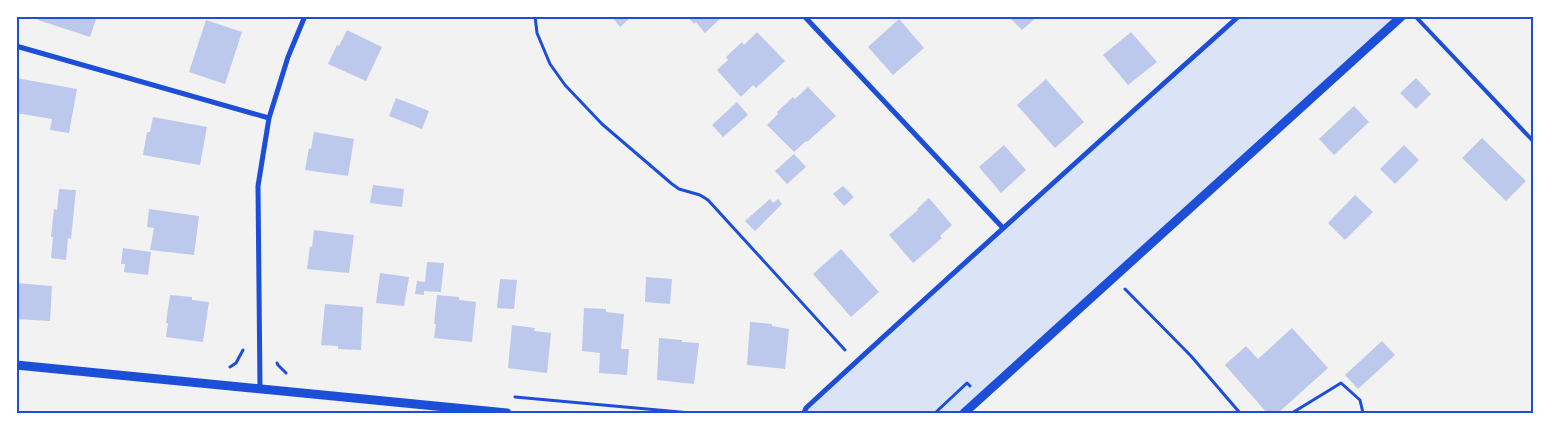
<svg xmlns="http://www.w3.org/2000/svg" width="1550" height="429" font-family="'Noto Sans',sans-serif">
	<style>
		.green { fill: #dbe4f7 }
		.building { fill: #bdc9ec }
		.lines { fill: none; stroke-linecap: round; stroke-linejoin: round }
		.path { stroke: #1d4ed8; stroke-width: 3 }
		.service { stroke: #1d4ed8; stroke-width: 4 }
		.minor { stroke: #1d4ed8; stroke-width: 5 }
		.tertiary { stroke: #1d4ed8; stroke-width: 9 }
		.neatline { fill: none; stroke: #1d4ed8; stroke-width: 2 }
	</style>
	<rect width="100%" height="100%" fill="#f2f2f2"/>
	<path class="green" d="M1239,16H1402L964,413H804L806,408Z"/>
	<path class="building" d="M39,16H97L90,37L38,20Z
		M611,16H632L620,27Z
		M687,16H723L705,33L696,22L694,24Z
		M1008,16H1038L1022,30Z
		M899,19L924,48L893,75L868,47Z
		M206,20L242,32L225,84L189,72Z
		M347,30L382,47L366,81L328,64L337,45L339,46Z
		M757,32L785,61L756,88L753,85L741,97L717,70L728,60L726,57L742,42L744,45Z
		M1131,32L1157,62L1128,85L1103,55Z
		M16,78L77,89L69,133L50,130L52,119L16,113Z
		M1416,78L1431,94L1416,109L1400,93Z
		M1046,79L1084,122L1055,148L1017,105Z
		M808,87L836,116L807,142L806,141L794,152L767,125L778,114L777,112L793,97L795,99Z
		M396,98L429,111L422,129L389,116Z
		M737,102L748,115L723,137L712,125Z
		M1354,106L1369,122L1334,155L1319,139Z
		M153,117L207,127L200,165L143,155L147,132H150Z
		M314,132L354,139L348,176L305,170L309,148L311,149Z
		M1482,138L1526,181L1506,201L1462,158Z
		M1004,145L1026,170L1001,193L979,167Z
		M1404,145L1419,160L1395,184L1380,169Z
		M794,154L806,167L787,184L775,171Z
		M373,185L404,189L402,207L370,203Z
		M843,186L854,197L844,206L833,194Z
		M59,189L76,190L71,239L68,238L66,260L51,258L53,237H51L54,209L57,210Z
		M1355,195L1373,212L1345,240L1328,223Z
		M929,198L952,225L940,236L942,238L913,263L889,235L918,210L917,209Z
		M770,199L773,203L778,199L782,204L755,231L745,221Z
		M149,209L199,216L194,255L150,250L154,228L147,227Z
		M314,230L354,235L349,273L307,269L310,246L312,247Z
		M123,248L151,252L148,275L124,272L125,264H121Z
		M841,249L879,292L851,317L813,274Z
		M427,262L444,263L441,292L424,291V295L415,294L417,281L425,282Z
		M380,273L409,277L404,306L376,303Z
		M646,277L672,279L670,304L645,302Z
		M500,279L517,280L514,309L497,308Z
		M16,283L52,286L50,321L16,319Z
		M170,295L192,297V300L209,302L203,342L166,337L168,323H166Z
		M437,295L459,297V300L476,302L472,342L434,338L436,324H434Z
		M325,304L363,307L361,350L338,349V346L321,345Z
		M584,308L606,309V312L624,314L621,349H629L627,375L599,373L600,353L582,351Z
		M750,322L772,324V326L789,329L785,369L747,365Z
		M512,325L535,328L534,331L551,333L547,373L508,368Z
		M1292,328L1328,368L1278,413H1267L1225,365L1246,346L1258,359Z
		M659,338L682,340V342L699,343L694,384L657,380Z
		M1382,341L1395,355L1358,389L1345,375Z"/>
	<g class="lines">
		<path class="path" d="M535,16L537,33L550,64L565,85L602,124L672,184L679,189L700,195L708,200L845,350
			M1125,289L1191,356L1240,413
			M277,363L278,365L286,373
			M230,367L236,363L243,350
			M515,397L691,413
			M935,413L967,383L970,386
			M1292,413L1341,383L1360,400L1363,413"/>
		<path class="service" d="M1415,16L1534,142"/>
		<path class="minor" d="M804,16L1003,228
			M16,46L269,118
			M260,388L258,186L269,118L288,57L305,16
			M804,413L806,408C949,276 1094,146 1239,16"/>
		<path class="tertiary" d="M16,365L507,413
			M964,413L1402,16"/>
	</g>
	<rect width="1550" height="429" fill="none" stroke="#ffffff" stroke-width="35"/>
	<rect x="18" y="18" width="1514" height="394" class="neatline"/>
</svg>
